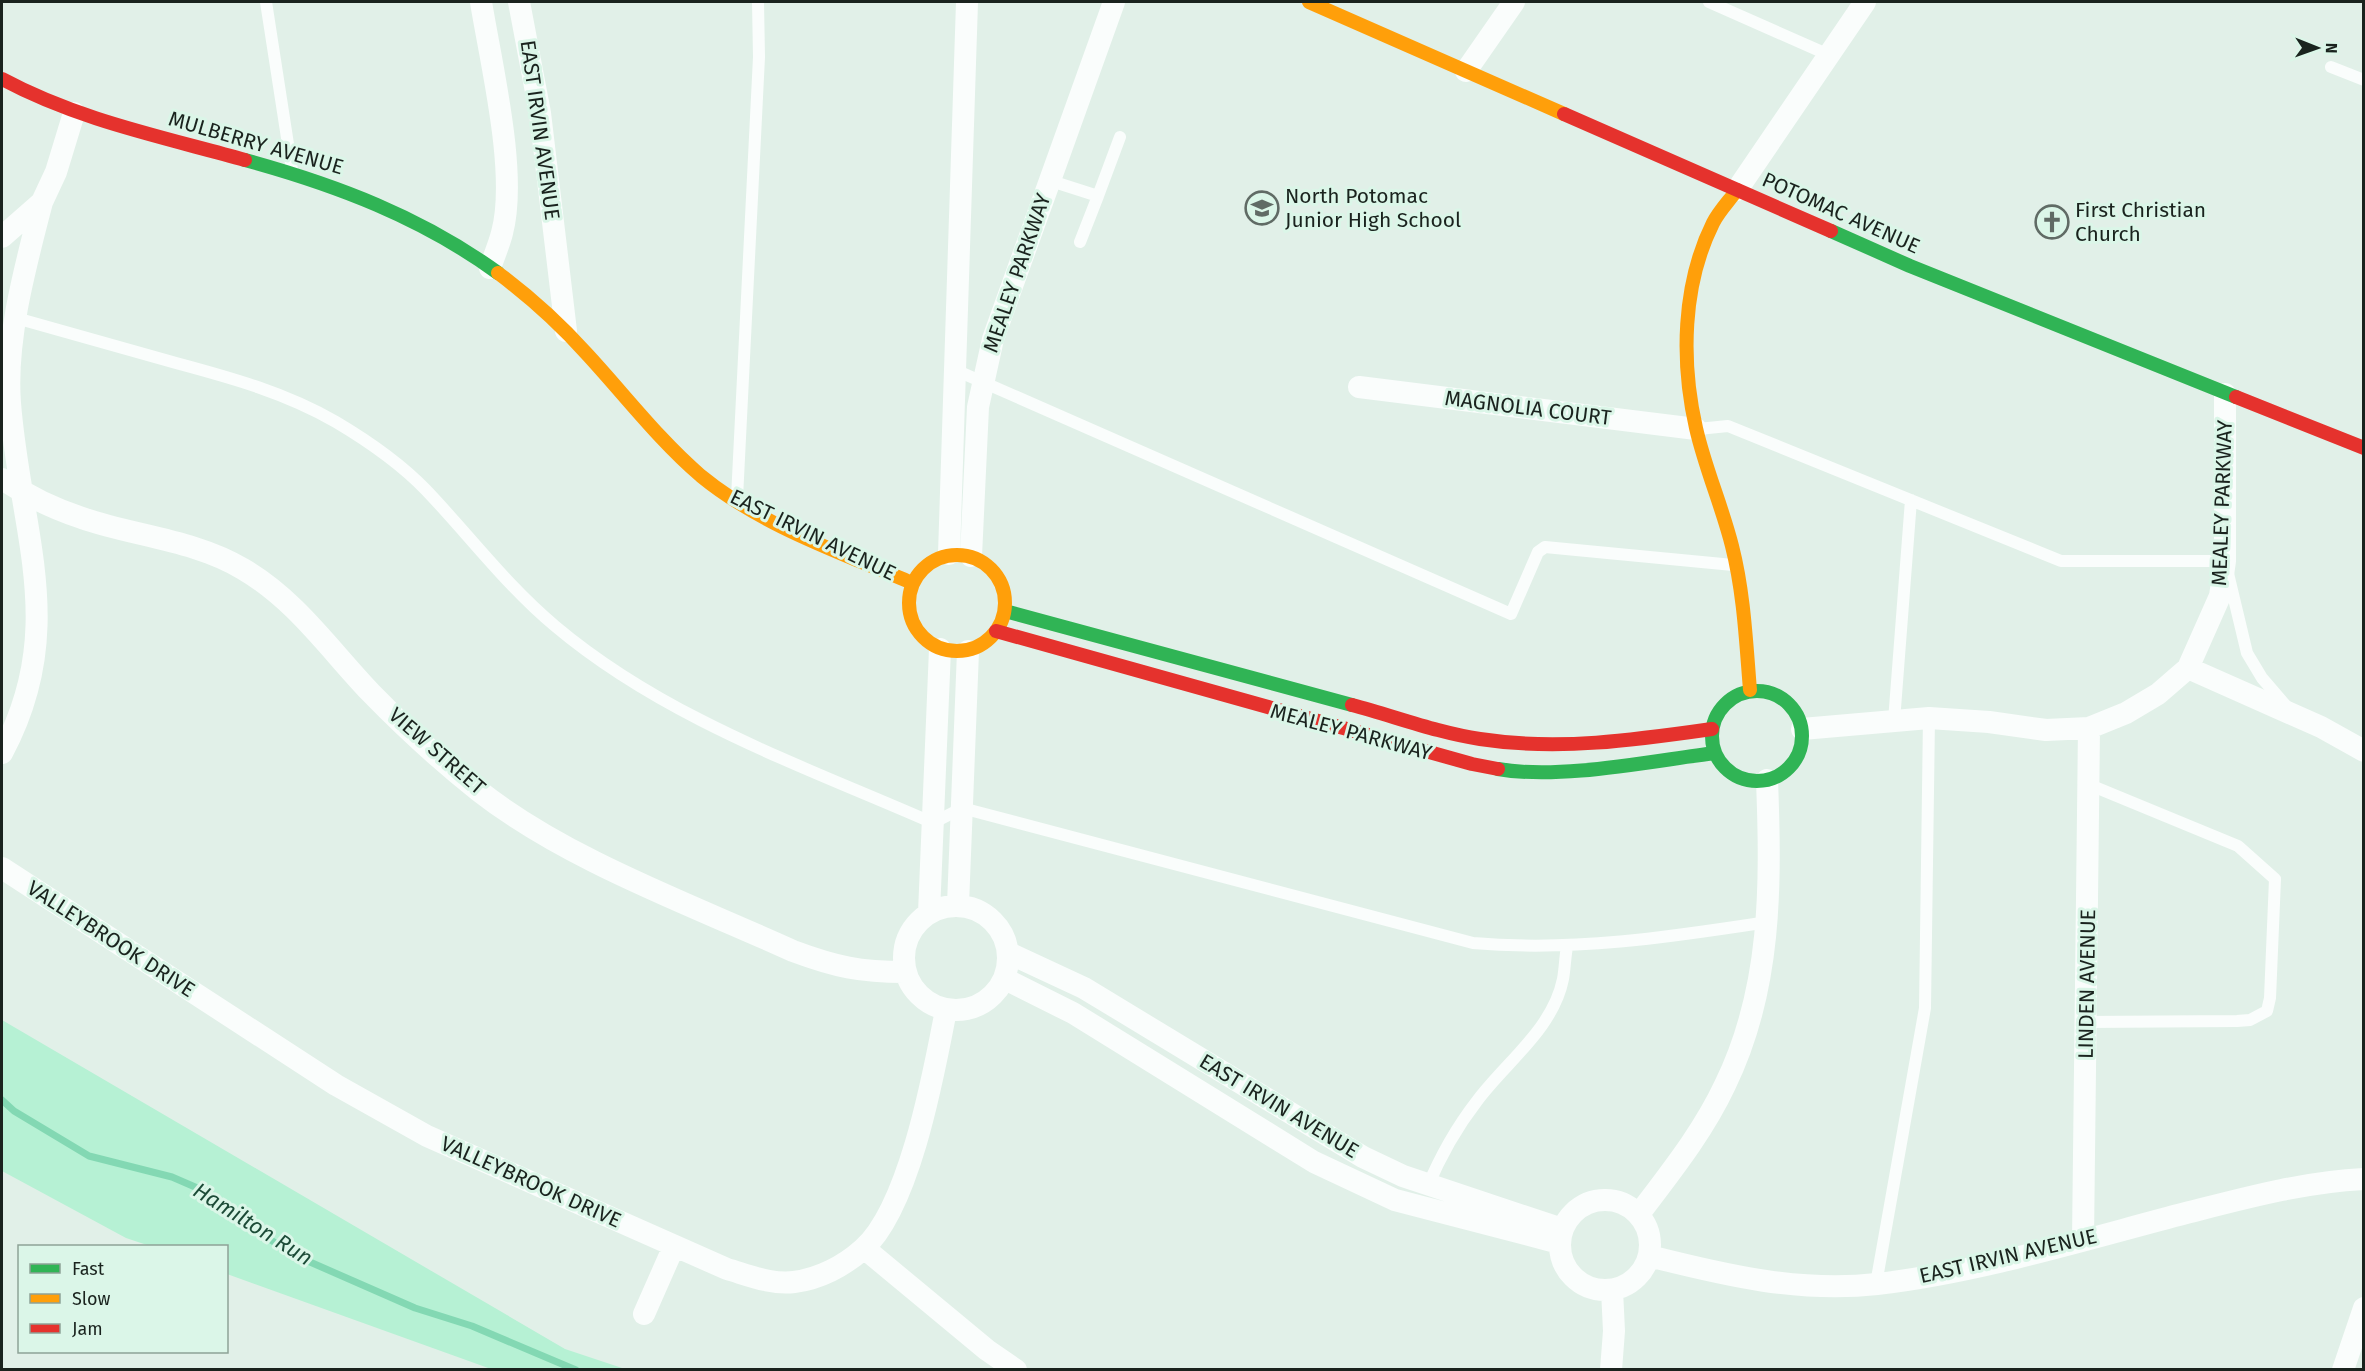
<svg xmlns="http://www.w3.org/2000/svg" width="2365" height="1371" font-family="'Fira Sans',sans-serif">
	<style>
		.green { fill: #b6f1d4 }
		.lines { fill: none; stroke-linecap: round; stroke-linejoin: round }
		.stream { stroke: #83d8b3; stroke-width: 7 }
		.lane { stroke: #fafdfc; stroke-width: 12 }
		.street { stroke: #fafdfc; stroke-width: 22 }
		.fast { stroke: #30b455; stroke-width: 14 }
		.slow { stroke: #ff9f0a; stroke-width: 14 }
		.jam { stroke: #e5322d; stroke-width: 14 }
		.labels { text-anchor: middle; dominant-baseline: central; stroke-width: 6; stroke-linejoin: round; paint-order: stroke }
		.street-label { font-size: 21px; fill: #1a231e; stroke: #dbf6e8 }
		.poi-label { font-size: 21px; fill: #1a231e; stroke: #dbf6e8; text-anchor: start }
		.water-label { font-size: 22px; font-style: italic; fill: #1c4b37; stroke: #dbf6e8 }
	</style>
	<rect width="100%" height="100%" fill="#e1f0e8"/>
	<path class="green" d="M2,1020L565,1349L625,1369H491L227,1274L226,1246H150L126,1238L2,1171Z"/>
	<g class="lines">
		<path class="stream" d="M2,1100L14,1111L89,1156L172,1177L202,1190L243,1222L294,1255L415,1308L472,1326L576,1370"/>
		<path class="lane" d="M266,2L292,170
			M1709,2L1829,55
			M2331,67L2364,80
			M1048,180L1098,196L1120,137
			M1080,242L1098,196
			M16,318C69,333 123,348 176,363C232,378 286,393 336,422C368,441 400,463 426,490C469,535 506,585 555,626C664,718 803,766 933,823L962,808L1473,943C1573,952 1670,937 1768,922
			M953,369L1511,614L1538,552L1545,547L1733,565
			M1698,429L1728,426L2061,561H2225L2247,653L2262,678L2287,707
			M737,498L759,57L758,2
			M1894,721L1911,500
			M2086,1022L2237,1021L2250,1020L2267,1011L2270,998L2275,879L2238,846L2090,785
			M1427,1188C1440,1157 1456,1128 1477,1101C1506,1062 1553,1029 1563,979C1565,968 1565,957 1567,947
			M1876,1284L1925,1008L1929,718"/>
		<path class="street" d="M481,2C491,64 518,174 502,233C499,245 494,256 490,268
			M519,2L540,113L566,331
			M1466,71L1514,2
			M1737,190L1865,2
			M2,237L42,202L56,172L74,113
			M1359,387L1696,429
			M2,479C26,495 54,509 82,518C134,536 195,540 243,569C296,600 329,649 371,693C405,728 441,761 479,791C567,860 692,905 793,951C836,967 860,972 905,972
			M949,554L967,2
			M971,556L978,407L993,339L1114,2
			M2188,668L2321,727L2364,751
			M1802,729L1929,718L1989,722L2046,730L2089,728L2126,713L2158,694L2188,668L2220,596L2225,561V394
			M2,753C69,628 20,533 10,403C5,339 26,264 42,202
			M2,868L336,1085L427,1136L727,1269C748,1275 772,1285 794,1282C819,1279 844,1266 863,1249C910,1207 934,1072 946,1010
			M958,905L968,651
			M904 958a52 52 0 1 1 104 0a52 52 0 1 1-104 0Z
			M929,913L940,649
			M1009,953L1084,988L1363,1157L1403,1176L1562,1229
			M1005,979L1073,1013L1314,1162L1395,1200L1552,1241
			M1560 1245a45 45 0 1 1 90 0a45 45 0 1 1-90 0Z
			M1639,1214C1670,1173 1703,1132 1725,1085C1772,989 1771,885 1767,780
			M2083,1240L2089,728
			M864,1248L987,1350L1016,1370
			M1649,1256C1724,1275 1800,1293 1877,1284C1980,1272 2086,1239 2186,1213C2245,1198 2303,1182 2364,1179
			M644,1314L674,1246
			M1611,1370L1614,1331L1612,1290
			M2343,1370L2364,1308"/>
		<path class="fast" d="M245,160C336,185 421,217 498,273
			M1831,231L1910,266L2236,397
			M1005,611L1352,705
			M1712 736a45 45 0 1 1 90 0a45 45 0 1 1-90 0Z
			M1498,769C1560,780 1651,761 1715,753"/>
		<path class="slow" d="M1309,2L1564,114
			M1737,190C1729,201 1719,211 1713,223C1682,285 1681,362 1696,428C1705,468 1722,506 1732,546C1744,593 1746,642 1750,690
			M498,273C530,297 559,323 586,353C624,394 658,439 701,476C762,526 840,552 912,583
			M909 603a48 48 0 1 1 96 0a48 48 0 1 1-96 0Z"/>
		<path class="jam" d="M2,79C78,120 163,137 245,160
			M1564,114L1831,231
			M2236,397L2364,448
			M996,631L1472,764L1498,769
			M1352,705C1394,716 1438,733 1480,739C1558,751 1635,740 1712,729"/>
	</g>
	<defs>
		<g id="school-ring" transform="scale(1.725)"><circle r="9.5" fill="#dbf6e8" stroke="#606b65" stroke-width="1.5"/><path d="M0-5L7-2L0 1L-7-2ZM-4 1L0 2.5L4 1V4Q0 6-4 4Z" fill="#606b65"/></g>
		<g id="church-ring" transform="scale(1.725)"><circle r="9.5" fill="#dbf6e8" stroke="#606b65" stroke-width="1.5"/><path d="M-1.2-6h2.4v3.5h3.3v2.4h-3.3V6h-2.4V-.1h-3.3v-2.4h3.3Z" fill="#606b65"/></g>
	</defs>
	<g fill-rule="evenodd">
		<use href="#school-ring" x="1262" y="208"/>
		<use href="#church-ring" x="2052" y="222"/>
	</g>
	<g class="labels">
		<g class="street-label">
			<text transform="translate(540 130) rotate(82)">EAST IRVIN AVENUE</text>
			<text transform="translate(256 143) rotate(16)">MULBERRY AVENUE</text>
			<text transform="translate(1841 213) rotate(24)">POTOMAC AVENUE</text>
			<text transform="translate(1017 273) rotate(-71)">MEALEY PARKWAY</text>
			<text transform="translate(1528 408) rotate(7)">MAGNOLIA COURT</text>
			<text transform="translate(2222 503) rotate(-88)">MEALEY PARKWAY</text>
			<text transform="translate(813 535) rotate(26)">EAST IRVIN AVENUE</text>
			<text transform="translate(1351 732) rotate(15)">MEALEY PARKWAY</text>
			<text transform="translate(437 751) rotate(41)">VIEW STREET</text>
			<text transform="translate(111 939) rotate(33)">VALLEYBROOK DRIVE</text>
			<text transform="translate(2087 984) rotate(-89)">LINDEN AVENUE</text>
			<text transform="translate(1279 1106) rotate(31)">EAST IRVIN AVENUE</text>
			<text transform="translate(531 1182) rotate(24)">VALLEYBROOK DRIVE</text>
			<text transform="translate(2008 1256) rotate(-13)">EAST IRVIN AVENUE</text>
		</g>
		<g class="poi-label">
			<text x="1285" y="196">North Potomac<tspan x="1285" dy="24">Junior High School</tspan></text>
			<text x="2075" y="210">First Christian<tspan x="2075" dy="24">Church</tspan></text>
		</g>
		<g class="water-label">
			<text transform="translate(253 1224) rotate(32)">Hamilton Run</text>
		</g>
	</g>
	<rect width="2365" height="1371" fill="none" stroke="#1a231e" stroke-width="6"/>
	<rect x="18" y="1245" width="210" height="108" fill="#dbf6e8" stroke="#8ea297" stroke-width="1.5"/>
	<rect x="30" y="1264" width="30" height="9" fill="#30b455" stroke="#8ea297" stroke-width="1.5"/>
	<text x="72" y="1275" font-size="18" fill="#1a231e">Fast</text>
	<rect x="30" y="1294" width="30" height="9" fill="#ff9f0a" stroke="#8ea297" stroke-width="1.5"/>
	<text x="72" y="1305" font-size="18" fill="#1a231e">Slow</text>
	<rect x="30" y="1324" width="30" height="9" fill="#e5322d" stroke="#8ea297" stroke-width="1.5"/>
	<text x="72" y="1335" font-size="18" fill="#1a231e">Jam</text>
	<g transform="translate(2317 48) rotate(91)" stroke="#dbf6e8" stroke-width="4.5" paint-order="stroke">
	<path d="M0-4.5L10 22L0 15L-10 22Z" fill="#1a231e"/>
	<text y="-9" font-size="16" font-weight="bold" text-anchor="middle" fill="#1a231e">N</text>
	</g>
</svg>
